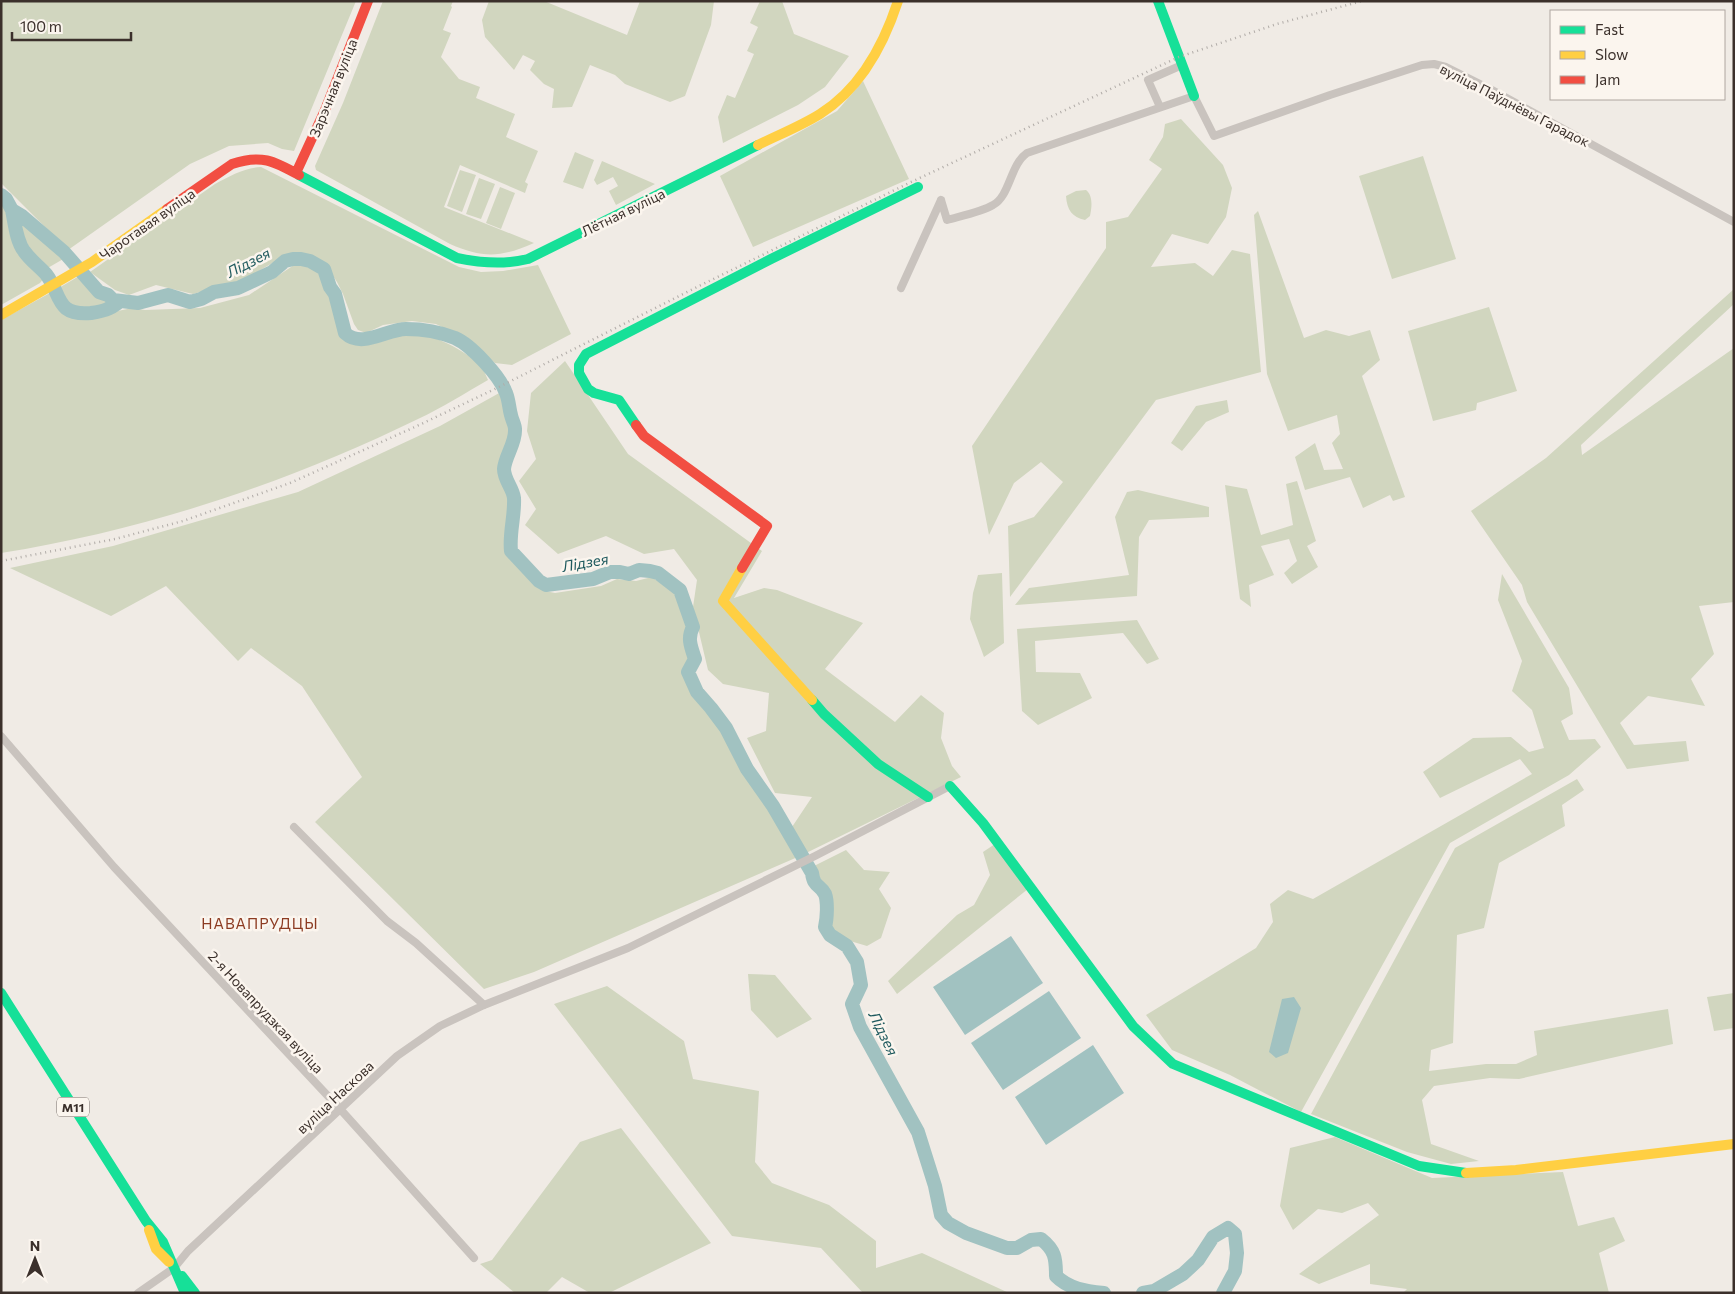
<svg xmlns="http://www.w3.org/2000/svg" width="1735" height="1294" font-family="Commissioner,sans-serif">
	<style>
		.green { fill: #d1d6bf }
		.water { fill: #a1c2c1 }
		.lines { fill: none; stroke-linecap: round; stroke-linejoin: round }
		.river { stroke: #a1c2c1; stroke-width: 14 }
		.street { stroke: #c9c3be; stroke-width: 8 }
		.fast { stroke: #16e098; stroke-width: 10 }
		.slow { stroke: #ffcf43; stroke-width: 10 }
		.jam { stroke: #f24e42; stroke-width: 10 }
		.rail { stroke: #b1aca8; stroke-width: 2.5; stroke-dasharray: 1 4; stroke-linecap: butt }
		.labels { text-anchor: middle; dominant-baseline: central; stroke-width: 5; stroke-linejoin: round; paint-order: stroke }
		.shield { fill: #fbf5ee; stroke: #756b66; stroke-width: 1 }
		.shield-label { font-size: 12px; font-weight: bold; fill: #3b302b }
		.street-label { font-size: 14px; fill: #3b302b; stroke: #fbf5ee }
		.water-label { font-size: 15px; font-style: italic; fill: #1f5a5e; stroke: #fbf5ee }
		.neighbourhood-label { font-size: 15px; letter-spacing: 1px; fill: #8c3b22; stroke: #fbf5ee }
	</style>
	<rect width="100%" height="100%" fill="#f0ebe5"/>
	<path class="green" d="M1,1H356L294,151L282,149L268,143L229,146L190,164L68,250L1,183Z
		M383,1H453L451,6L452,7L443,30L451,33L441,57L459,79L480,87L476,98L515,114L506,137L538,151L525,182L528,184L525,193L460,165L444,207L534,243C501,258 482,258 450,244L316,170L315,166L343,103Z
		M489,1H544L627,35L640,1H714L711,25L685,96L670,102L625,84L615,75L590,65L572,107L552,108L554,89L544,84L530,70L535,61L523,55L514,70L485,37L482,20Z
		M760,1H782L794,34L849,56L825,87L798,105L723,143L718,117L727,95L735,98L754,54L747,51L758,27L750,23Z
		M863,81L909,179L753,247L720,176L837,111Z
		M1181,119L1223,165L1232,188L1226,217L1208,244L1172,234L1151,267L1195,263L1213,276L1232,250L1250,254L1261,372L1156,400L1010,597L1008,526L1034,517L1063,482L1041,462L1014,483L989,535L972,446L1106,248V222L1128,217L1162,169L1149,160L1163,137L1165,124Z
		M575,152L594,160L583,189L563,182Z
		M1423,156L1456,259L1392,279L1359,176Z
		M602,161L655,184L616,205L609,191L618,186L613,177L597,185L594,180Z
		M261,167L459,267L481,272L503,271L538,265L571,334L512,365L495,363L462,337L436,324L412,321L383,325L366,333L358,330L354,324L343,294L337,282L327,267L317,258L297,253L281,258L243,280L193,294L156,285L129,295L115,290L90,272L215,184C230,176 244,168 261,167Z
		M460,170L476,175L462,212L447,206Z
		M479,178L495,184L481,219L466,214Z
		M500,187L515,193L501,229L486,223Z
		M1086,190C1093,195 1092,207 1090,216L1085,220C1072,217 1067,210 1066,196L1076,191Z
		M1,200L9,211L18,251L44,278L40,283L1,305Z
		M1258,211L1304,338L1326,330L1349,336L1370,330L1380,360L1362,376L1405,497L1393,501L1390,495L1363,508L1350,477L1305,490L1295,457L1315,443L1324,470L1343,469L1332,443L1340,434L1337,415L1288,431L1267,374L1254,215Z
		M21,218L65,258L46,269C35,254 18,238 21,218Z
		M297,263L313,267L319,273L328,287L336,315L345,336C352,339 360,343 367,344C381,345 397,333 412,333C432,333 468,352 481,366C484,370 486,376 488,380C465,393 442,408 418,419C287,483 146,530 1,553V320L50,293L54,303L72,318L94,316L132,308L145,310L200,308L249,295Z
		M81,275L98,293L115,302L108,307L82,311L71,310L64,302L57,289Z
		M1734,289V304L1581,445L1582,455L1734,348V602L1699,606L1714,654L1691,679L1705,706L1648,696L1620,723L1634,745L1686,741L1689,761L1627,769L1527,602L1522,585L1471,511L1546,458Z
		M1489,307L1517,391L1477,403L1476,410L1433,421L1408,331Z
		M565,361L628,454L762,551L734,598L764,588L777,590L863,623L825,669L895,722L921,695L944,713L941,738L952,766L961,777L800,856L534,972L484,989L315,822L362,777L302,686L251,648L238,661L166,586L111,616L10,568L113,546L298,492L440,426L501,392L513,429L505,453L504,471L512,492L514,514L509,539V550L545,591L555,593L601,586L617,579L636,581L652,577L682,598L690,622L687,642L694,656L687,671L689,681L694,691L711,710L745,773L788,833L812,797L775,793L747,738L766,731L769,693L723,684L708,670L693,607L697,580L674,549L644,554L606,536L558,554L525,525L536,509L519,481L536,459L527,431L531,393Z
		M1227,400L1229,412L1206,422L1182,451L1171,443L1196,406Z
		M1297,481L1316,541L1307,546L1318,567L1292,584L1284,573L1297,561L1289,539L1261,546L1274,575L1249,585L1251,607L1240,599L1225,485L1247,489L1261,535L1293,525L1286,484Z
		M1138,490L1209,507V517L1149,520L1139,537L1137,596L1015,605L1029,588L1129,575L1115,517L1127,492Z
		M1002,573L1004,643L984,657L970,619L973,593L978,575Z
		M1502,574L1569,688L1573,714L1561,721L1569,740L1595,739L1601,747L1569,775L1450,843L1301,1112L1230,1075L1172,1050L1146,1015L1256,948L1273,922L1270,904L1288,890L1313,899L1532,774L1520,759L1440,798L1423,772L1473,738L1511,737L1529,752L1544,748L1532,710L1512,691L1522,661L1498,600Z
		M1137,620L1159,659L1147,664L1123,633L1035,641L1036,672L1080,673L1092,698L1038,725L1022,711L1017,629Z
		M1577,779L1584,790L1562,805L1565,826L1499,863L1484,928L1457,935L1453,1043L1431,1050L1429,1071L1486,1064H1516L1537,1055L1534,1031L1668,1009L1673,1044L1519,1079L1490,1078L1434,1086L1422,1100L1431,1144L1479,1161L1451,1164L1407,1152L1311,1114L1455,848Z
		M995,844L1028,889L897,994L888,981L957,915L974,905L990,875L983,852Z
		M846,850L864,870L890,872L879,889L891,908L881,938L867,946L830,935L825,927L827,916L825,894L813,882L812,873L810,868Z
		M748,974L775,975L812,1019L777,1038L751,1010Z
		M607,986L684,1041L693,1079L759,1091L755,1162L772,1183L829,1205L876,1241V1268L922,1253L1009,1293H863L821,1248L732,1236L554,1004Z
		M1734,993V1028L1714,1031L1707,997Z
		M621,1128L711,1243L609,1293H590L562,1277L546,1293H515L480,1264L492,1260L580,1142Z
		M1335,1137L1432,1178L1563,1172L1578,1226L1614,1217L1625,1241L1599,1253L1609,1293H1403L1407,1289L1370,1284V1264L1319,1284L1299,1274L1379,1215L1368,1203L1342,1213L1318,1209L1293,1230L1280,1206L1290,1148Z"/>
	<path class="water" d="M1011,936L1043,983L965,1035L933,987Z
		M1049,991L1081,1038L1003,1090L971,1043Z
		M1294,997L1301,1008L1288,1053L1276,1058L1269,1052L1282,999Z
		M1093,1045L1124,1093L1046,1145L1015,1097Z"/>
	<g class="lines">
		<path class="river" d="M1,195L6,199L12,210L22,216L64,252L99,292L108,295L113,300L138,303L168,295L190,302L201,299L214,292L238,288L272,272L285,261L293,259H301L310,261L324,269L330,287L335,294L345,333C362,349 387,329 406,329C422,329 440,332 455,338C471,345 500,376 506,393C509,400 509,408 511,415C512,420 515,425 515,429C516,443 505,456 504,469C504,480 513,488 514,498C515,516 509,533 511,551L539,581L546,585L593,579L610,572H620L629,574L639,570L650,571L658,573L680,590L693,627C687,638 691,647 695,659L688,672L697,692L711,708L726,728L747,769L773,806L812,873C814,888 820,884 825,894C828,902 827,919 825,927L830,935L847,946L857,962L861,985L852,1004L860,1027L918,1132L935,1186L941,1215L948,1223L966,1233L1007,1248H1017L1031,1240L1041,1239C1055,1250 1056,1258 1056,1276C1069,1289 1086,1291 1104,1293
			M12,210C15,224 16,240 24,251C30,260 39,266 46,274C62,295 55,316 91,313C103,311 109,310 119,302
			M1143,1293L1154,1291L1183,1274L1198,1260L1213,1237L1228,1228L1235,1234L1237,1253L1235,1271L1223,1293"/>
		<path class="street" d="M1160,107L1148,80L1182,65
			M941,200L947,220C961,216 981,212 993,205C1010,196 1010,165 1027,153L1194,96L1214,136L1330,95L1422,65L1434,64L1446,67L1492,90L1734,222
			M901,288L941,200
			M1,736L114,867L341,1110L474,1258
			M294,827L387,921L416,943L484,1005
			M138,1293L174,1268L188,1251L397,1056L440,1026L484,1005L628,948L815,856L950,786"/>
		<path class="fast" d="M1158,1L1194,96
			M299,175L457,258C481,263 504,265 528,259L758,145
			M636,425L619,400L594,393L588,389L579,373V365L586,354L771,259L918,187
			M812,700L824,714L878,764L928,797
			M950,786L983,823L1133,1026L1173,1064L1419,1166L1466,1173
			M1,993L146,1221L163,1242L185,1293
			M182,1276L195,1293"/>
		<path class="slow" d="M758,145C778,135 801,126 820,114C860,89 884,44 898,1
			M1,315L92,262L167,209
			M742,568L723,601L812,700
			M1466,1173L1516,1170L1734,1144
			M149,1230L156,1249L169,1262"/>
		<path class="jam" d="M296,173L325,110L368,1
			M167,209L232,164C261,154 274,161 299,175
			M636,425L644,436L767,526L742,568"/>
		<path class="rail" d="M1,561L115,539L183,521L290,483L417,426L497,388L693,289L909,183L1179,57L1277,24L1362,1"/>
	</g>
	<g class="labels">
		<rect class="shield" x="57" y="1097.5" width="32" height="19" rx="4"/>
		<g class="shield-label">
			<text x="73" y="1107">М11</text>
		</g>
		<g class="street-label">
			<text transform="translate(333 88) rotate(-68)">Зарэчная вуліца</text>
			<text transform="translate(1515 105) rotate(27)">вуліца Паўднёвы Гарадок</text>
			<text transform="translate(623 212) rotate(-26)">Лётная вуліца</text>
			<text transform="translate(147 224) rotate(-35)">Чаротавая вуліца</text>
			<text transform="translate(266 1012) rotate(47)">2-я Новапрудзкая вуліца</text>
			<text transform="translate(335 1097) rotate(-43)">вуліца Наскова</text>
		</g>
		<g class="water-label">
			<text transform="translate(248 262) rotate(-27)">Лідзея</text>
			<text transform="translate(585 562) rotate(-10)">Лідзея</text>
			<text transform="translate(884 1033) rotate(64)">Лідзея</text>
		</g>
		<g class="neighbourhood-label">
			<text x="260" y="923">НАВАПРУДЦЫ</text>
		</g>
	</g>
	<rect width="1735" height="1294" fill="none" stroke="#3b302b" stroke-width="5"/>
	<rect x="1550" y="10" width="175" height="90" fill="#fbf5ee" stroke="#aea6a0"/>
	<rect x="1560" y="26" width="25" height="8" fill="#16e098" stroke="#aea6a0"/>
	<text x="1595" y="35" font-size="15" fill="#3b302b">Fast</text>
	<rect x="1560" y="51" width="25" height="8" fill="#ffcf43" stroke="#aea6a0"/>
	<text x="1595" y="60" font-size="15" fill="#3b302b">Slow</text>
	<rect x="1560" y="76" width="25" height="8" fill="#f24e42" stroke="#aea6a0"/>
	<text x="1595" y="85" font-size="15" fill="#3b302b">Jam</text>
	<g transform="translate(35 1259)" stroke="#fbf5ee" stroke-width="4" paint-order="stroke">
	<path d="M0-4L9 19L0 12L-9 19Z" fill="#3b302b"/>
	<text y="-8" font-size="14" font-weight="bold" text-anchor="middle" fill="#3b302b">N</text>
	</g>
	<path d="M12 32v8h119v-8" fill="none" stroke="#3b302b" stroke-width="2.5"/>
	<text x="20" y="32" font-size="15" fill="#3b302b" stroke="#fbf5ee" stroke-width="4" paint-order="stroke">100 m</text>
</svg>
